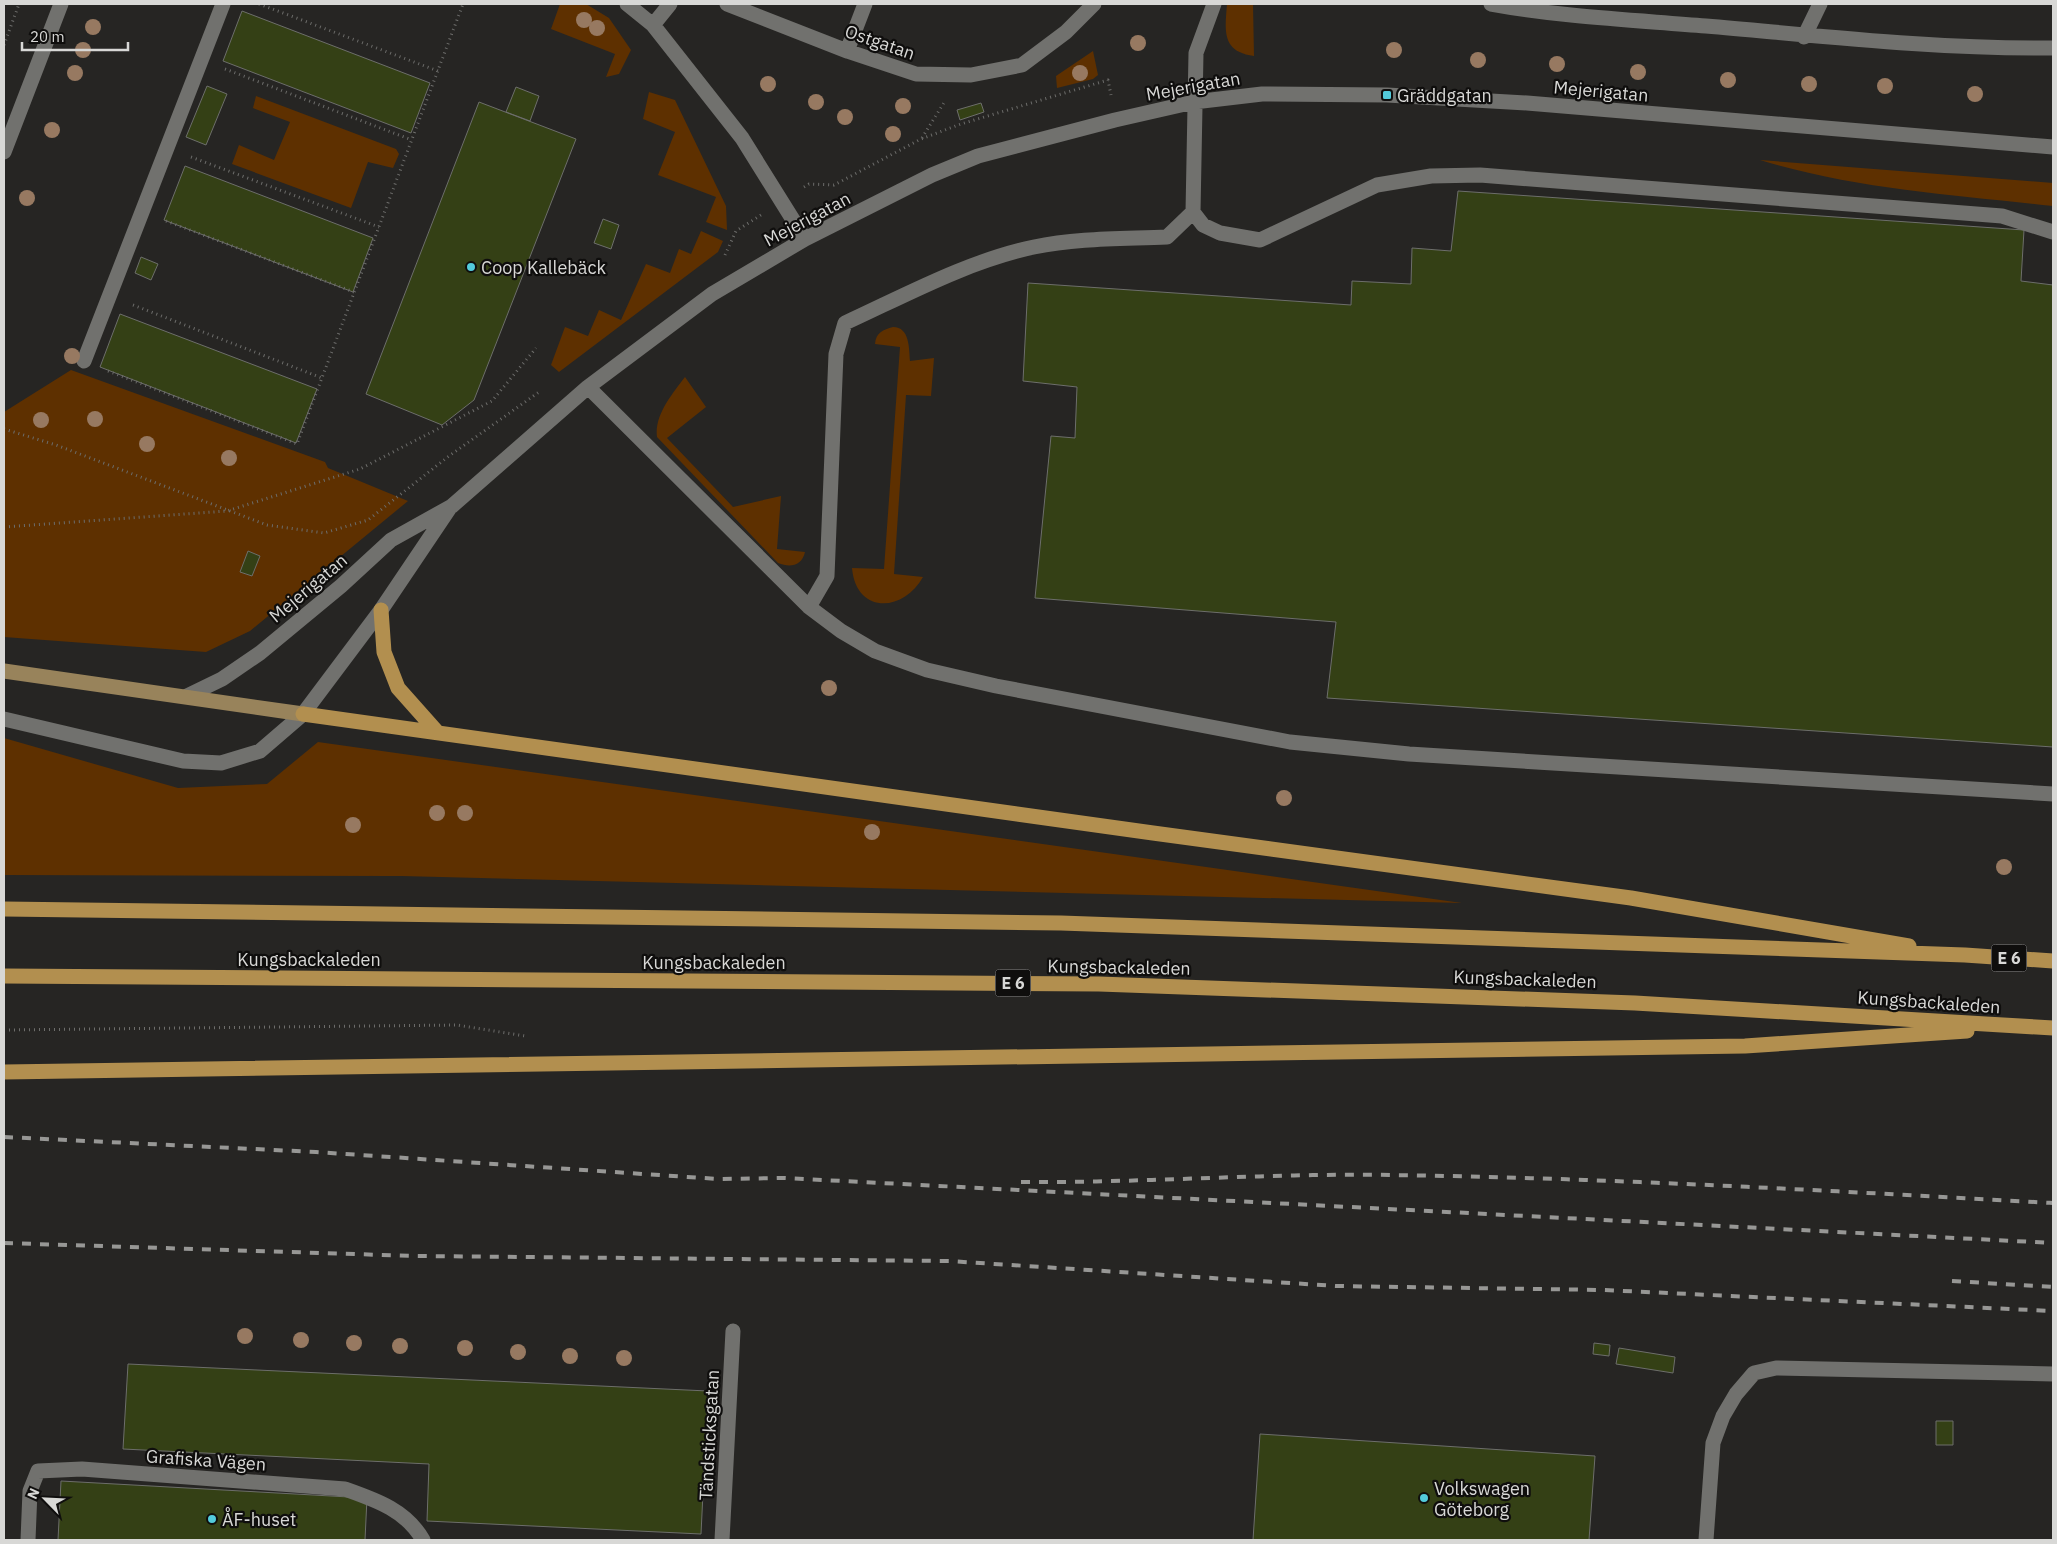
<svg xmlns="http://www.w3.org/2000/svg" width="2057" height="1544" font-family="'IBM Plex Sans',sans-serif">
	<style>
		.green { fill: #5e3000 }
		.building { fill: #344015; stroke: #6d6e6b }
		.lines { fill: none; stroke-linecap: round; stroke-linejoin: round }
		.path { stroke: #6d6d6b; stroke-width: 3; stroke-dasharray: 1 4; stroke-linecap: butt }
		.minor { stroke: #71716e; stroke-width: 15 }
		.major { stroke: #98835b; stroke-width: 15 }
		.highway { stroke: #b28f4f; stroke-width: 15 }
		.rail { stroke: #979795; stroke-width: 4; stroke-dasharray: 9 9; stroke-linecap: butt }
		.tree { fill: #977961 }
		.poi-dot { fill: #53cbdb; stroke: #0f0e0d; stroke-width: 2 }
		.labels { text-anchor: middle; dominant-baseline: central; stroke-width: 4.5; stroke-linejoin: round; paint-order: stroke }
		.shield { fill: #0f0e0d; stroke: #9c9b9a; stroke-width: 1 }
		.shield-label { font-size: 16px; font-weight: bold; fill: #d8d8d6 }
		.street-label { font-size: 18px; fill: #d8d8d6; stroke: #0f0e0d }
		.poi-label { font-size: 18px; fill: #d8d8d6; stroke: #0f0e0d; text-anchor: start }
	</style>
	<rect width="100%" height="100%" fill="#262523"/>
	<path class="green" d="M560,4H586L609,18L631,50L619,74L606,77L615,54L551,29Z
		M1227,4H1253L1254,56C1221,52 1225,30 1227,4Z
		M1093,51L1098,75L1093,79L1057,88L1056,76Z
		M649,92L675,100L726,206L727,230L706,222L716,197L658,175L675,132L643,119Z
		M256,96L396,149L399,154L393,168L368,162L351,208L232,164L239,145L274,160L290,122L253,108Z
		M1760,160L2053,183V206C1955,195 1855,189 1760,160Z
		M701,231L723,241L718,252L559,372L551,365L565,327L588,336L599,310L621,320L646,264L670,273L679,249L691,254Z
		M893,327C910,327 909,349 910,361L934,358L931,396L906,395L894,574L923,577C903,613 856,614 852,568L884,569L900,347L875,344C876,332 883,330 893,327Z
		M71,370L325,462L328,468L408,501L250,631L206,652L4,637V412Z
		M685,377L706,407L667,438L733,507L781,496L777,549L805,552C802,566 790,568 778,563L657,437C654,415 673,393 685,377Z
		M4,738L178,788L267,784L318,742L1462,903L401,876L4,875Z"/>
	<path class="building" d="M242,11L430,83L411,133L223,61Z
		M207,86L227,94L206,145L186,137Z
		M516,87L539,96L530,121L506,112Z
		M479,102L576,139L474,400L442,425L366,394Z
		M981,103L984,112L960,120L957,110Z
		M185,166L373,238L353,292L164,220Z
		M1458,191L2024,230L2021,281L2053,285V747L1327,698L1336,622L1035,598L1051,436L1075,438L1077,387L1023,381L1028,283L1351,305L1352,281L1411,284L1412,248L1451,251Z
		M603,219L619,225L611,249L594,243Z
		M141,257L158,264L151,280L135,273Z
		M120,314L317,389L296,443L100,367Z
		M248,551L260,556L252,576L240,572Z
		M1594,1343L1610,1345L1609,1356L1593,1354Z
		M1619,1348L1675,1357L1673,1373L1616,1364Z
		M128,1364L708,1391L701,1534L427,1521L429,1464L123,1449Z
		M1936,1421H1953V1445H1936Z
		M1260,1434L1595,1456L1589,1540H1253Z
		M61,1481L367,1498L365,1540H58Z"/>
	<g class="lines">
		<path class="path" d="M259,4L438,71
			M4,45L19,4
			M225,69L412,140
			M922,138L945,101
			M191,157L379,227
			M804,187L809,184L834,185L921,139L961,124L1108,80L1111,95
			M166,221L354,292
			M725,255L736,231L761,215
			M133,305L322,378
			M108,371L297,444L463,4
			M4,429L56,445L267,525L324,533L368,520L449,456L539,392
			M4,527L227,511L360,469L492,401L536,348
			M4,1030L457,1025L525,1036"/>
		<path class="minor" d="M627,4L653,25L742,138L805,239
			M727,4L847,51L916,74L971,75L1022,65L1066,32L1094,4
			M1214,4L1196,53L1193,212L1203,225L1220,233L1260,240L1377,185L1431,176L1480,175L2002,216L2053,232
			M1491,4C1562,17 1634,20 1706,26C1823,36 1935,49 2053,48
			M653,25L670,4
			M1804,37L1820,4
			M847,51L865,4
			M4,152L61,4
			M84,361L223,4
			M588,387L809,607L841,631L875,651L927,670L996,686L1290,742L1409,754L2053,794
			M809,607L827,576L836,354L845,323C906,295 968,261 1034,247C1077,238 1123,239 1167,237L1193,212
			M187,696L222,679L260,653L341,586L391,540L452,506L588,387L712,294L805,239L932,175L978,156L1115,120L1194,102L1262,94L1387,95L1527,103L2053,147
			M4,719L183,761L221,763L260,751L303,714L381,610L449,509
			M28,1540L30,1491L38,1471L82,1469L345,1489C376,1500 406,1510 423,1540
			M722,1540L733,1331
			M1706,1540L1713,1443L1723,1416L1736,1394L1754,1373L1776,1368L2053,1374"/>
		<path class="major" d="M4,671L303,714"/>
		<path class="highway" d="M381,610L384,652L398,688L438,733
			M303,714L1153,833L1631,898L1909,946
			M4,909L1061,923L1965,955L2053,961
			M4,976L1099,984L1635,1003L2053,1028
			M4,1072L1745,1046L1967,1031"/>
		<path class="rail" d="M4,1137L316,1152L718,1179L784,1178L2053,1243
			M1021,1182C1144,1183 1267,1173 1390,1175C1611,1178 1832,1191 2053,1203
			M4,1243L416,1256L949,1261L1336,1286L1603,1290L2053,1311
			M1952,1281L2053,1287"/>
	</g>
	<g class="tree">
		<circle cx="584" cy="20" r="8"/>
		<circle cx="93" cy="27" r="8"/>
		<circle cx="597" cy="28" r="8"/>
		<circle cx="1138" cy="43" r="8"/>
		<circle cx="83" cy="50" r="8"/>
		<circle cx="1394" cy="50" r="8"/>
		<circle cx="1478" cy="60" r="8"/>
		<circle cx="1557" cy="64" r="8"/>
		<circle cx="1638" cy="72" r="8"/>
		<circle cx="75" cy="73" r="8"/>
		<circle cx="1080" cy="73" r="8"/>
		<circle cx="1728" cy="80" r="8"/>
		<circle cx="768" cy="84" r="8"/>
		<circle cx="1809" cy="84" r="8"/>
		<circle cx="1885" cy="86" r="8"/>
		<circle cx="1975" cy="94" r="8"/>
		<circle cx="816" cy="102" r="8"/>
		<circle cx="903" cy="106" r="8"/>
		<circle cx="845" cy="117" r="8"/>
		<circle cx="52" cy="130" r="8"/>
		<circle cx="893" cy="134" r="8"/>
		<circle cx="27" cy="198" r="8"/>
		<circle cx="72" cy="356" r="8"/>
		<circle cx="95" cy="419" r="8"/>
		<circle cx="41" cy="420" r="8"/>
		<circle cx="147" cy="444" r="8"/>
		<circle cx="229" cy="458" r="8"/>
		<circle cx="829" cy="688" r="8"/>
		<circle cx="1284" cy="798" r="8"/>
		<circle cx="437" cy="813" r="8"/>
		<circle cx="465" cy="813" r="8"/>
		<circle cx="353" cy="825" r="8"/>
		<circle cx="872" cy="832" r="8"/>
		<circle cx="2004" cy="867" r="8"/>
		<circle cx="245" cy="1336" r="8"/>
		<circle cx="301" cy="1340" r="8"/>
		<circle cx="354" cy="1343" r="8"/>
		<circle cx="400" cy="1346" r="8"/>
		<circle cx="465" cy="1348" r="8"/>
		<circle cx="518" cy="1352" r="8"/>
		<circle cx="570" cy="1356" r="8"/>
		<circle cx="624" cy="1358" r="8"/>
	</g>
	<g class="poi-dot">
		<rect x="1382" y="90" width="10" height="10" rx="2.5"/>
		<circle cx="471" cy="267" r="5"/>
		<circle cx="1424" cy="1498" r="5"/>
		<circle cx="212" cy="1519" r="5"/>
	</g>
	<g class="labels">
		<g class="shield">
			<rect x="1991.5" y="944.5" width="35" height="27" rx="4"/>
			<rect x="995.5" y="969.5" width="35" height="27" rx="4"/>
		</g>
		<g class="shield-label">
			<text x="2009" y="958">E 6</text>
			<text x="1013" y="983">E 6</text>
		</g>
		<g class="street-label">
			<text transform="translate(880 42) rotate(19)">Ostgatan</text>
			<text transform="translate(1193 86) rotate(-10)">Mejerigatan</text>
			<text transform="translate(1601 91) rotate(5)">Mejerigatan</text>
			<text transform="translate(807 219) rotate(-28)">Mejerigatan</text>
			<text transform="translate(308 588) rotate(-40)">Mejerigatan</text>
			<text x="309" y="959">Kungsbackaleden</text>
			<text x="714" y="962">Kungsbackaleden</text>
			<text transform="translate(1119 967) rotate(1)">Kungsbackaleden</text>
			<text transform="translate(1525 979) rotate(2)">Kungsbackaleden</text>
			<text transform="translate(1929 1002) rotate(4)">Kungsbackaleden</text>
			<text transform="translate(709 1435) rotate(-87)">Tändsticksgatan</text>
			<text transform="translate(206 1460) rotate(4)">Grafiska Vägen</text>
		</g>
		<g class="poi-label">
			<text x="1397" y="95">Gräddgatan</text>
			<text x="481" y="267">Coop Kallebäck</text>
			<text x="1434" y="1488">Volkswagen<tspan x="1434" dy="21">Göteborg</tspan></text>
			<text x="222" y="1519">ÅF-huset</text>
		</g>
	</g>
	<rect width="2057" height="1544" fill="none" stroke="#d8d8d6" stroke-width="10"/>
	<g transform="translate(45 1499) rotate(294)" stroke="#0f0e0d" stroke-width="4" paint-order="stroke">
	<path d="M0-4L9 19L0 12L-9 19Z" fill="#d8d8d6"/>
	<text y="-8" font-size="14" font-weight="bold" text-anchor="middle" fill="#d8d8d6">N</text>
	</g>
	<path d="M22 42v8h106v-8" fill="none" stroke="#d8d8d6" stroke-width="2.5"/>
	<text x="30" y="42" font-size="15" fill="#d8d8d6" stroke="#0f0e0d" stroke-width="4" paint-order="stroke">20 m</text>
</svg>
